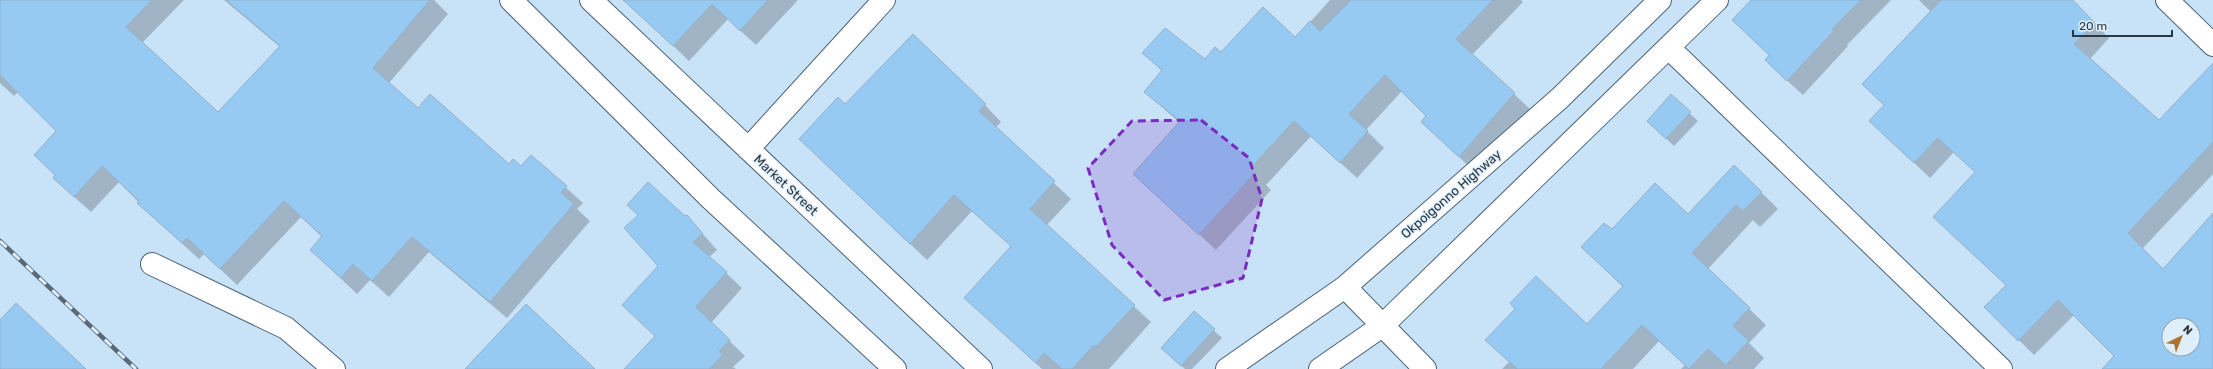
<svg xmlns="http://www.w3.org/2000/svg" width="2213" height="369" font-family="Rubik,sans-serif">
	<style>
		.shadow { fill: #0003; fill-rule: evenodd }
		.building { fill: #97caf3; stroke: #96afc4; fill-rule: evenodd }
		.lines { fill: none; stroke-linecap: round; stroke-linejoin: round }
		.minor-casing { stroke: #4b6275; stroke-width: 24 }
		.minor { stroke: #fff; stroke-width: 22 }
		.rail-casing { stroke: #5a6976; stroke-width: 4.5 }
		.rail { stroke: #deeefb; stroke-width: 3; stroke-dasharray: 9; stroke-linecap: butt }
		.marked { fill: #7b2cbf; fill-opacity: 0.2; stroke: #7b2cbf; stroke-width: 3; stroke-dasharray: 8 5; stroke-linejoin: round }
		.labels { text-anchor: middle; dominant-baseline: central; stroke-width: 3; stroke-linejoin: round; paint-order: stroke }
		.street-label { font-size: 13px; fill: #2c373f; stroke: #deeefb }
	</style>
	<rect width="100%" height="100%" fill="#c8e2f8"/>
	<path class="shadow" d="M0,0H184L142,43L218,113L280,47L224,0H434L448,14L389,83L418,109L510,165L521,167L531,156L583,203L577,209L590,221L507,318L429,252L389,297L370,280L357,294L311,250L322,237L301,217L237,285L204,254L199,259L155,219L119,182L91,212L71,194L56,176L58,131L18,92L14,96L0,83Z
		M625,0H798L756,45L728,19L689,61Z
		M1330,0H1521L1523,2L1472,55L1531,110L1475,172L1422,122L1427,116L1402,91L1366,130L1384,148L1357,178L1311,136L1266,185L1271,190L1216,250L1134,174L1180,123L1145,92L1162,71L1144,53L1205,61L1221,54L1295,39Z
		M1753,0H1891L1847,45L1848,46L1803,95L1781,75L1770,55Z
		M1919,0H2071L2109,38L2090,59L2159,121L2213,79V174L2142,249L2164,271L2213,215V369H2116L2115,356L2074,315L2034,355L1986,307L2007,285L1976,172L1954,152L1930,178L1886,136L1885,105L1931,12ZM2169,325H2193V349H2169Z
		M1671,96L1698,121L1674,146L1656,129Z
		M985,105L1001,122L995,128L1071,199L1046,226L1151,322L1109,369H1042L965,298L1012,247L972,211L927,260L817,155L846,106Z
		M1761,192L1778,209L1760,227L1753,220L1708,269L1766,325L1749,343L1764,358L1754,369H1681L1685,365L1659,341L1633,369H1502L1509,362L1587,326L1623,287L1582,247L1612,231L1688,216Z
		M687,216L717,250L709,257L742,288L711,323L745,356L733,367L736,369H625L656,337L660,266Z
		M1194,312L1222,338L1192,369H1185L1170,356Z"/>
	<path class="building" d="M0,0H152L126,27L218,112L280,46L226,0H430L373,68L418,108L430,94L509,164L513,159L521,166L531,155L567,186L561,193L574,204L490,302L412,237L372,281L353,264L341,278L310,250L322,236L284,201L220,269L187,238L182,243L137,203L139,201L102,166L74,197L53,178L55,175L34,155L56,131L0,75Z
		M623,0H768L740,31L712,4L673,46Z
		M1351,0H1493L1456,39L1515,93L1459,157L1421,122L1426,116L1385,75L1349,114L1368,131L1340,163L1294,121L1251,168L1255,173L1199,235L1133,174L1180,121L1144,92L1162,70L1142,53L1165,28L1205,59L1215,47L1221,52L1263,7L1295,37L1310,21L1320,31Z
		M1751,0H1861L1832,29L1834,31L1787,81L1765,60L1769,55L1732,20Z
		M1941,0H2073L2095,23L2074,44L2159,120L2213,63V142L2128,233L2163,269L2213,213V369H2102L2114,356L2058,300L2018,341L1984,307L2006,285L1933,217L1975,172L1938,138L1914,163L1869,121L1884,105L1862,84ZM2169,325H2193V349H2169Z
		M913,34L986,104L979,111L1055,181L1030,209L1135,305L1096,347L1094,345L1072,369H1062L1044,353L1036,363L964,298L1011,246L954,195L910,244L799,139L838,97L845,104Z
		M1671,94L1691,112L1666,139L1647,121Z
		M1734,165L1762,192L1743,211L1736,205L1692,253L1750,308L1733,326L1749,341L1726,365L1708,349L1689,369L1642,325L1601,369H1517L1485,340L1515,309L1510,303L1536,276L1587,324L1623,286L1581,247L1604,223L1612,229L1655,183L1688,214Z
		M648,182L685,216L687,215L703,234L693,242L727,272L696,307L730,340L719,351L723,355L709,369H624L655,336L622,305L658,266L624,228L638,215L627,205Z
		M16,303L86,369H0V320Z
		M526,304L595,369H465Z
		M1194,311L1215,329L1181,366L1161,348Z"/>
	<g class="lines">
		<g class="minor-casing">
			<path id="minor" d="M511,0L711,199L895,369
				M591,0L981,369
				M2167,0L2213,45
				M1669,48L2001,369
				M748,149L884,0
				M152,264L286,328L334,369
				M1345,287L1425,369
				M1227,369L1345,287L1560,98L1660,0
				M1320,369L1382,326L1717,0"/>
		</g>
		<use href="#minor" class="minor"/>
		<g class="rail-casing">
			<path id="rail" d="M0,241L136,369"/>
		</g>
		<use href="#rail" class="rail"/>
	</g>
	<path class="marked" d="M1201,120L1249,158L1262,199L1243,278L1164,300L1112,245L1088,168L1132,121Z"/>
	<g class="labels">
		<g class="street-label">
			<text transform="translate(786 185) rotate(43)">Market Street</text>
			<text transform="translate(1451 194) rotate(-41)">Okpoigonno Highway</text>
		</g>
	</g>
	<g transform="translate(2181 337) rotate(43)"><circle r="19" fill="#deeefb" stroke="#97a5b0"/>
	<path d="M0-3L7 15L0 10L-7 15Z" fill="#ab7230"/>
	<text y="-6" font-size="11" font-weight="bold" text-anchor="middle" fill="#2c373f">N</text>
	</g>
	<path d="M2073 30v6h99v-6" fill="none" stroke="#2c373f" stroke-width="2"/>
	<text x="2079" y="30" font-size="12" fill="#2c373f" stroke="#deeefb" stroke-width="3" paint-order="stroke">20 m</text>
</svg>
